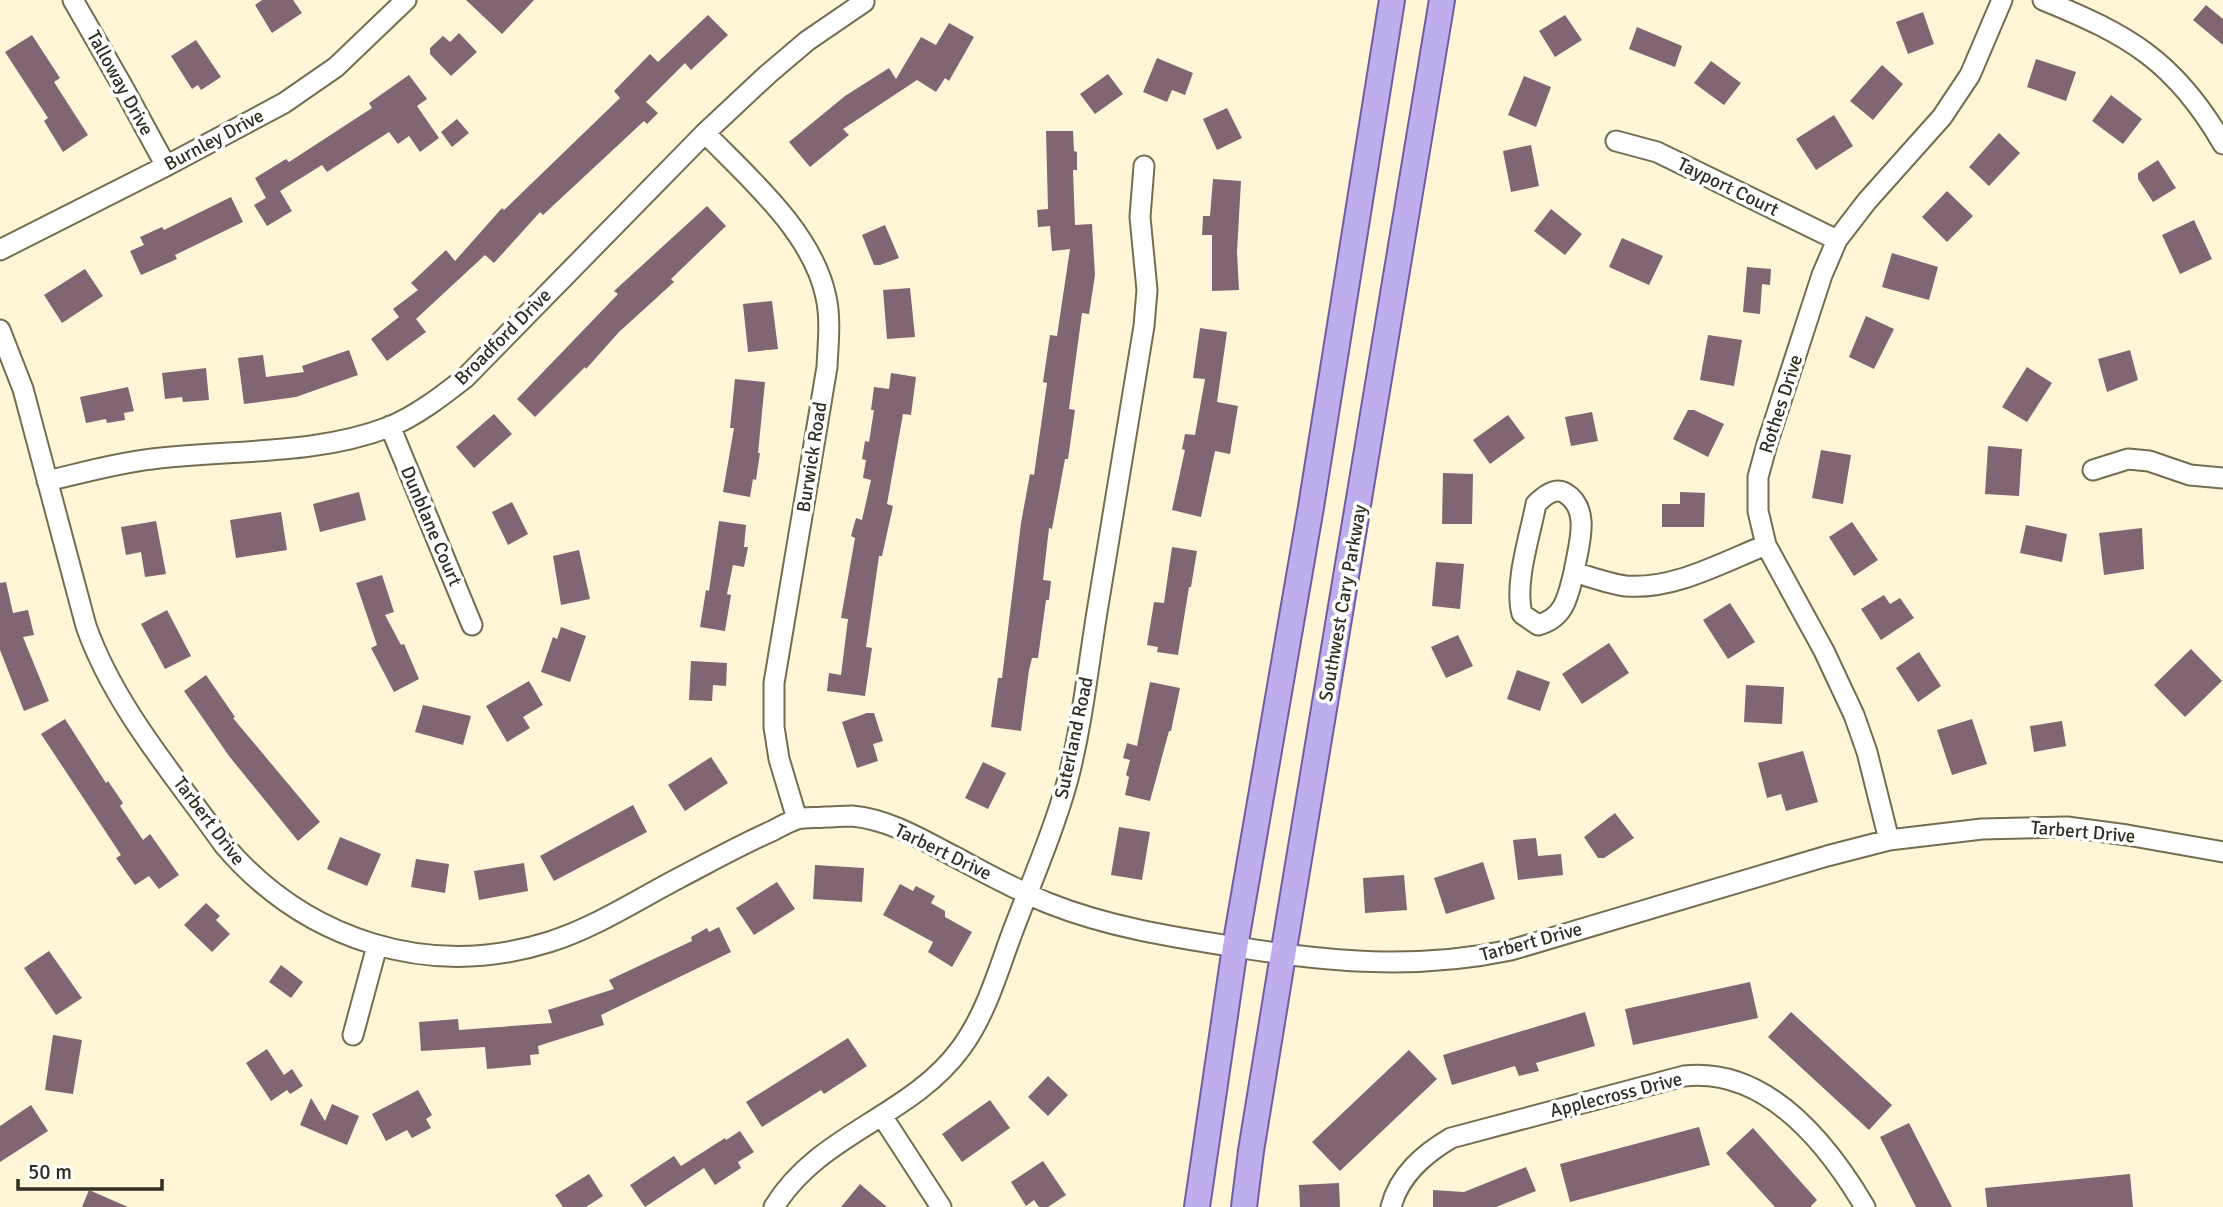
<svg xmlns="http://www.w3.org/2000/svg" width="2223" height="1207" font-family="Signika,sans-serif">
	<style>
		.building { fill: #826573 }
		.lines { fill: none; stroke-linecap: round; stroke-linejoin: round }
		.minor-casing { stroke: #756d51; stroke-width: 23 }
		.major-casing { stroke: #725e9e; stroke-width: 28 }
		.minor { stroke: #fff; stroke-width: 19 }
		.major { stroke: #bfaeed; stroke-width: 24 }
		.labels { text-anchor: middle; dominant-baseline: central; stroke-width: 7; stroke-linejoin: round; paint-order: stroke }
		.street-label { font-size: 19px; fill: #312e22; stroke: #fff }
	</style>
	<rect width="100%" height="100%" fill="#fff6d7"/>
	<path class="building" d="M262,0H293L302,13L272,33L255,5Z
		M466,0H534L502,34Z
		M2206,5L2223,19V45L2193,20Z
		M1923,12L1934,44L1908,54L1896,22Z
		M708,15L728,35L691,70L685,63L646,102L658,113L647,124L644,121L543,215L540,212L494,263L485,255L416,319L426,332L387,361L371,339L399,317L393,309L418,290L411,283L446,250L455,261L502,208L504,210L620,98L614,91L650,54L658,62Z
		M1565,15L1582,40L1555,57L1539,31Z
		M949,23L974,37L949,81L945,78L936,92L917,80L843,129L849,135L810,167L789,142L845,96L889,68L896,79L921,37L936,45Z
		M1637,27L1682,46L1675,67L1629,49Z
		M459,33L477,52L451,76L430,54V48L443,36L450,42Z
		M32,35L60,78L54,82L88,135L63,152L44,121L48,118L5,52Z
		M196,40L221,77L201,90L198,85L192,89L171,56Z
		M1157,58L1193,73L1185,95L1172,90L1167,102L1143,92Z
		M2036,59L2076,72L2066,101L2027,87Z
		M1711,61L1741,83L1724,105L1694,83Z
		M1882,65L1903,84L1873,120L1850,101Z
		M1108,74L1123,94L1095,114L1080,94Z
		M409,75L427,99L417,106L439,138L420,152L409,136L398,144L389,132L327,172L322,165L280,191L292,211L267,226L254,205L266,198L255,178L286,159L289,162L372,108L369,103Z
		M1524,76L1551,87L1536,127L1508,115Z
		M2111,95L2142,119L2123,144L2092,121Z
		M1227,108L1242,138L1217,150L1203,119Z
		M1834,115L1853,146L1816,170L1796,139Z
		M457,119L469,133L452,147L441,132Z
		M1046,131H1073L1074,151L1077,152V170H1073L1075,225L1092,224L1095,275L1089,314L1082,313L1069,409L1075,410L1068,459H1065L1052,529L1049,528L1043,580L1051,581L1049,600H1046L1038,658H1032L1029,670L1021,731L991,727L998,678H1002L1021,523L1030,474L1034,475L1047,383L1043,382L1050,335L1057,336L1070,249L1052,251L1050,226L1038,227L1037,210L1048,209Z
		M1999,133L2020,153L1989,186L1969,167Z
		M1531,145L1539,186L1511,192L1503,151Z
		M2158,160L2176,188L2153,202L2138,179V173Z
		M1213,179L1241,181L1237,252L1239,290L1212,291V235H1202L1203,216H1210Z
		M1947,191L1973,216L1947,242L1922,217Z
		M231,197L243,222L175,255L177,259L141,275L130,251L144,245L140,237L162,227L164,230Z
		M707,206L726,226L671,279L674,282L619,332L586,369L585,367L535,417L517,399L618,294L614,291Z
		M1551,209L1582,234L1565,255L1534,231Z
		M2194,220L2212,259L2180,274L2162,235Z
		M885,225L899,258L880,265H874L862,235Z
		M1622,238L1663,256L1649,285L1609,267Z
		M1892,253L1938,267L1929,300L1882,287Z
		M1747,267L1771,269L1770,285L1762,284L1760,314L1743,312Z
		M85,269L103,296L62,323L44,295Z
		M910,288L915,337L887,339L883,290Z
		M772,301L778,349L748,352L743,304Z
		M1866,316L1894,329L1874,369L1849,357Z
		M1200,328L1227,332L1217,402L1238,406L1230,454L1215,451L1201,517L1172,510L1185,450L1182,449L1185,434L1195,435L1205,379L1193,378Z
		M1708,335L1742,340L1734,386L1700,380Z
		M349,350L358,375L296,397L244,404L238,358L263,355L266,377L304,372L302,366Z
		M2130,350L2138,380L2107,392L2098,359Z
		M2027,367L2052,383L2027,422L2002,407Z
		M206,368L209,400L183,402L182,397L165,399L162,373Z
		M891,373L916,377L911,415L903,414L887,504L893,506L882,556H879L866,647L872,648L865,696L827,691L829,673L841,675L848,619L841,618L855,538L851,536L856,518L862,520L871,480L863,478L866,460L862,459L865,441L869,442L874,410H871L874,387L889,389Z
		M735,379L765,382L758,453H760L756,480L753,479L750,497L723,492L734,428H730Z
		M128,387L134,411L124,413L125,420L107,423L106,419L86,423L80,397Z
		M1688,410H1694L1724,424L1708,457L1673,439Z
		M1592,412L1598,441L1571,446L1565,417Z
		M494,414L512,434L474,468L456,447Z
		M1508,415L1525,438L1490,464L1473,440Z
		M1988,446L2022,449L2019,496L1985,494Z
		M1821,450L1851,455L1843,504L1812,498Z
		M1443,473L1473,474L1472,524H1442Z
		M359,492L366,520L320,532L313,504Z
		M1680,492L1705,493L1704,527H1662V504H1680Z
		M512,502L528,534L508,545L492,512Z
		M281,512L287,550L236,558L230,520Z
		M156,521L166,574L145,577L141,552L126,555L121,527Z
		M719,521L746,525L744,547H748L744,567L733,565L727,594L731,595L725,631L700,627L706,590L709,591Z
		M1852,522L1878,560L1854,576L1829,537Z
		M2026,525L2067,534L2062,562L2020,553Z
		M2142,528L2144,569L2104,575L2099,533Z
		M1172,547L1197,551L1191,587H1189L1178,655L1157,652L1158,647L1147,645L1154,602L1164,603Z
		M579,550L590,599L561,605L553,556Z
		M1436,562L1464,564L1460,609L1432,606Z
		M382,575L394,612L385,615L401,645L404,644L419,679L394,692L371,648L377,645L356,583Z
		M6,582L13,613L28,610L34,635L23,637L49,701L24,711L0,650V583Z
		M1884,595L1890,604L1900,598L1914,618L1881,640L1861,609Z
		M1730,603L1755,642L1728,659L1703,620Z
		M167,610L191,656L165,669L141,624Z
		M561,627L586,636L570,682L541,672L553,637L557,639Z
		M1458,635L1473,666L1446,678L1431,647Z
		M1609,643L1629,673L1582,704L1562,674Z
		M2191,649L2222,681L2185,717L2154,685Z
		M1919,652L1941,686L1918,702L1896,668Z
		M691,661L727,663L726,686L713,685L712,701L689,700Z
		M1517,670L1550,682L1540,711L1507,699Z
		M206,675L235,717L233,718L320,822L298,841L229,756L184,691Z
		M529,681L543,705L523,717L530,728L507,742L486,706Z
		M1150,682L1180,688L1171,731H1169L1150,801L1125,795L1129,777L1126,775L1130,760L1123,758L1127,743L1137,746Z
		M1746,685L1784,687L1782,724L1744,722Z
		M423,705L471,716L463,745L415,732Z
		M867,713H874L883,741L873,744L878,761L857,768L842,722Z
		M65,719L106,783L108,781L123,803L120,806L143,840L150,834L179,875L159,889L149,876L135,885L116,858L121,855L41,734Z
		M1972,719L1987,764L1952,775L1937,730Z
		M2062,721L2066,746L2034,752L2030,726Z
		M1803,751L1818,802L1786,811L1781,794L1767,798L1758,763Z
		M711,757L728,783L685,811L668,785Z
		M983,762L1006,773L988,809L965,798Z
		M633,805L647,832L554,881L540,856Z
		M1615,813L1634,838L1604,858H1598L1584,837Z
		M1119,827L1150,832L1142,880L1111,875Z
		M340,837L381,854L367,886L327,869Z
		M1536,838L1538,856L1561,854L1563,875L1518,880L1513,840Z
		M416,859L449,864L445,893L411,887Z
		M1483,862L1495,899L1446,914L1434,878Z
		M524,863L528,891L479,900L474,871Z
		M815,865L864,868L862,902L813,899Z
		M1404,875L1407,910L1365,913L1363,878Z
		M777,882L795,909L754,935L736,908Z
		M900,884L913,891L916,886L935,896L931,903L945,911V917L972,932L952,967L928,952L933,942L883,915Z
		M206,903L220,916L216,920L230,934L212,952L184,925Z
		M719,927L731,952L601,1015L604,1025L538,1046L539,1054L530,1055L531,1065L487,1069L485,1047L421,1051L419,1022L458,1019L459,1030L552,1023L548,1010L614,989L609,980L692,941L691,937L707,928L709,932Z
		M49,951L82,998L56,1015L24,968Z
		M281,965L303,982L291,998L269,982Z
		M1750,982L1758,1018L1633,1045L1625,1009Z
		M1585,1012L1595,1046L1536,1063L1539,1071L1519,1076L1515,1066L1452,1085L1443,1055Z
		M1791,1012L1892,1105L1869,1130L1768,1037Z
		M53,1035L82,1040L73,1094L45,1090Z
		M848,1038L867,1066L824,1094L821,1090L762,1127L746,1102Z
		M267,1049L284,1075L292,1069L303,1086L290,1094L287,1090L271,1101L246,1063Z
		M1409,1050L1437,1079L1340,1171L1312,1142Z
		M1048,1076L1068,1095L1048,1116L1028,1097Z
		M418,1090L432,1115L426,1119L431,1128L412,1138L407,1130L386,1141L372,1114Z
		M311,1098L325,1121L332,1104L359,1116L347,1145L300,1125Z
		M990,1100L1010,1128L962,1162L942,1134Z
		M31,1105L48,1131L0,1162V1126Z
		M1909,1123L1952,1207H1916L1880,1137Z
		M1699,1127L1710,1165L1570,1202L1560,1164Z
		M1753,1128L1817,1200L1810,1207H1775L1726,1153Z
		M740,1131L754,1152L738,1162L741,1168L715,1185L704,1168L645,1207L630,1185L674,1156L681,1166L725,1138L726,1140Z
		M1043,1161L1066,1195L1048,1207H1039L1034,1200L1026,1206L1011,1182Z
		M1526,1167L1536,1191L1496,1207H1433V1190L1464,1192Z
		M589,1174L603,1196L586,1207H563L555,1195Z
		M2130,1174L2133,1207H1987L1985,1188Z
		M1339,1183L1340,1207H1300L1299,1185Z
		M860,1184L887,1207H841Z
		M89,1190L128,1207H82Z"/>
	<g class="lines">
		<g class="minor-casing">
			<path id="minor" d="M73,0L123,87L166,166
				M2043,0C2129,35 2175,61 2223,144
				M705,133C749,178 813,233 826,297C831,320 828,343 827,367L774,683V727L779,759L797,819
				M1616,141L1657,152L1837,240
				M0,250L166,166L284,103L336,67L406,0
				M0,330L23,389L86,626C114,706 175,776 224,845C305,940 428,980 549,942C594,928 637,900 679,878C710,862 740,845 772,831C780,827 788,822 797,819C805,817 816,818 825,817C834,817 843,816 852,816C885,819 914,835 942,850C977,868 1011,888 1048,903C1108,927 1172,937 1236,947C1331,962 1416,970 1511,950L1827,856L1889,840L1982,829L2067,827L2127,835L2223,852
				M390,426L472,625
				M2093,470L2128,459L2149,461L2190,475L2223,478
				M47,481C82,473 116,463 152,459C231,449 313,456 389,427C416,416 442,396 465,378L705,133L767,75L807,41L864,2
				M1574,572C1578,547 1592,509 1565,493C1555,487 1544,496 1536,504C1530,536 1514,583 1522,614L1538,625C1565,618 1568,596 1574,572C1591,577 1609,584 1626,586C1674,590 1723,562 1766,545
				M1889,840L1867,752L1854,715L1824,651L1766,545L1758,511V477L1767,444L1822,275L1837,240L1867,201L1942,117L1970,75L2002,0
				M353,1035L377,946
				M882,1116L941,1207
				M774,1207C819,1133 911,1117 961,1048C987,1013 999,967 1014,928C1033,878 1054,830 1068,779C1082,725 1088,668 1097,612C1113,517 1128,421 1144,326L1147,290L1140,217L1144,166
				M1391,1207C1399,1175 1424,1154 1451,1138L1684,1076C1766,1067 1827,1143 1865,1207"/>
		</g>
		<g class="major-casing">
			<path id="major" d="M1197,1207L1235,947L1311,507L1392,0
				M1244,1207L1251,1151L1283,955L1442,0"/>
		</g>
		<use href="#minor" class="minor"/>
		<use href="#major" class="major"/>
	</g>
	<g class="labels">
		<g class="street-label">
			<text transform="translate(120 83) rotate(61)">Talloway Drive</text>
			<text transform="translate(214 140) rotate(-28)">Burnley Drive</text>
			<text transform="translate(1728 187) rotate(26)">Tayport Court</text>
			<text transform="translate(503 337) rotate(-45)">Broadford Drive</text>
			<text transform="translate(1781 404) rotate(-72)">Rothes Drive</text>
			<text transform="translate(812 457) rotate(-81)">Burwick Road</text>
			<text transform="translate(431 526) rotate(67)">Dunblane Court</text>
			<text transform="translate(1343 603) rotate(-80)">Southwest Cary Parkway</text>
			<text transform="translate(1074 738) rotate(-78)">Suterland Road</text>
			<text transform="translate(209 821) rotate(53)">Tarbert Drive</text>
			<text transform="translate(2083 832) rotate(5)">Tarbert Drive</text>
			<text transform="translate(943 852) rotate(26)">Tarbert Drive</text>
			<text transform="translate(1531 942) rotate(-15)">Tarbert Drive</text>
			<text transform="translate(1616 1095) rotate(-14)">Applecross Drive</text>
		</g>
	</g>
	<path d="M18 1179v10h144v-10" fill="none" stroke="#312e22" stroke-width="3.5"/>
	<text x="28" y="1179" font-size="21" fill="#312e22" stroke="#ffffff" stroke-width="5" paint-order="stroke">50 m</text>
</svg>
